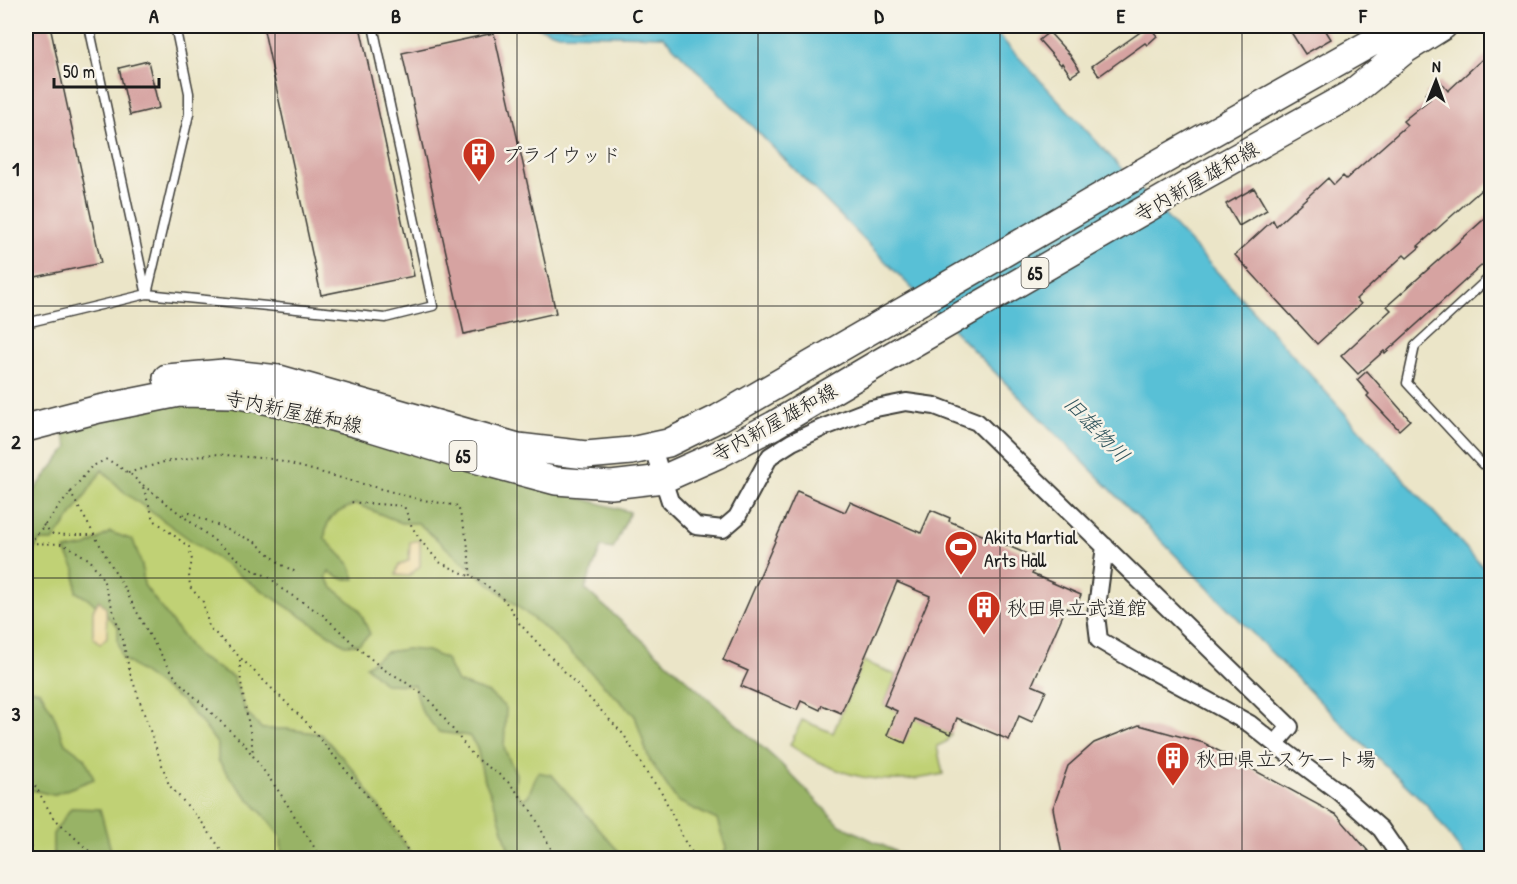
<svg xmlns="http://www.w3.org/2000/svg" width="1517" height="884" font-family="'Patrick Hand','Klee One',sans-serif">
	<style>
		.green { fill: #c0d174; stroke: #6e7648; stroke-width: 1.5 }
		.forest { fill: #98b366; stroke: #5a6841; stroke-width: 1.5 }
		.sand { fill: #eeda9e; stroke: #857b5d; stroke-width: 1.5 }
		.water { fill: #59c0d6; stroke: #3a6e79; stroke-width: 1.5 }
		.building { fill: #d6a3a1 }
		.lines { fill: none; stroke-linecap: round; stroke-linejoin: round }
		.lane-casing { stroke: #3b3a36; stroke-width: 11 }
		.street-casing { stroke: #3b3a36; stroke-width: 20 }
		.primary-casing { stroke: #3b3a36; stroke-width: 30 }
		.path { stroke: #3b3a36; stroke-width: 2; stroke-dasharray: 1.5 4.5; stroke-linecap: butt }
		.lane { stroke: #fff; stroke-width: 8 }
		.street { stroke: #fff; stroke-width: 16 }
		.primary { stroke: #fff; stroke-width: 27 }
		.grid { fill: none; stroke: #1c1c1c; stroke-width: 1.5; stroke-opacity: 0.55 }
		.labels { text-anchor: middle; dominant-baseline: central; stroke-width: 5; stroke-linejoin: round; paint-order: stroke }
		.shield { fill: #f7f3e8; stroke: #5e5c59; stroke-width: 1.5 }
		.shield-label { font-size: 18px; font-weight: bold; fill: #1c1c1c }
		.poi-label { font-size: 20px; fill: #1c1c1c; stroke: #f7f3e8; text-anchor: start }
		.street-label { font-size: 20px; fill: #1c1c1c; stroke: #f7f3e8 }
		.water-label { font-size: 21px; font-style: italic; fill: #31555d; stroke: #f7f3e8 }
		.neatline { fill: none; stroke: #1c1c1c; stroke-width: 2 }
		.grid-label { font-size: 20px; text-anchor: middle; font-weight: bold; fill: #1c1c1c }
	</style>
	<rect width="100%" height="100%" fill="#f7f3e8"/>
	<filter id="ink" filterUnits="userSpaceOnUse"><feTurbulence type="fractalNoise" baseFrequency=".0167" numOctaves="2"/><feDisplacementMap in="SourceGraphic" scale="12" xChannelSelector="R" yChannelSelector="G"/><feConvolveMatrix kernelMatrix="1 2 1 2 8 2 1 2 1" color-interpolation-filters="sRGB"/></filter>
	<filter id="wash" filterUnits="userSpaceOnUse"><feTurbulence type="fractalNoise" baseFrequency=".008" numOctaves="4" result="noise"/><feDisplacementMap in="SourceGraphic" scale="24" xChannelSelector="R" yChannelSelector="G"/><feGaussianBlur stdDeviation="1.35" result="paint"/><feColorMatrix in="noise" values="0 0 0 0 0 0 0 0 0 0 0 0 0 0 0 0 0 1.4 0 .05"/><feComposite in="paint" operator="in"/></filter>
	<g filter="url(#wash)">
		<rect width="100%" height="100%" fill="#ebe5c8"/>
		<path class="green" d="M90,463L385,478L815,858H26V540Z
			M863,661L896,675L884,705L951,734L946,742L937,746L943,774C886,788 838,778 790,745L802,720L833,733Z"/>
		<path class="forest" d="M174,398L233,400L630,512L613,549L601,547L585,589L780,763L840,825L909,858H723L726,848L717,820L677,801L649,759L635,716L552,634L459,559L418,523H402L356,504C337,512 325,515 325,539L350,565L355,579H343L329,572L326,577L332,587L359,609L370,634L359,644L345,645L249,582L125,493L102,470L79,505L53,541H39L26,566V501L68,447L63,433Z
			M110,532L133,540L142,565L144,585L197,656L233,677L246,712L262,729H287L321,734L352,768L408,849L412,858H282L281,837L270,822L230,778L218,760V745L205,727L183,702L122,658L118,641V626L90,600L76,592L75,569L65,550L87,546Z
			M407,649L428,651L446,659L457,682L489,693L506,708L504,748L516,774L515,789L521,800L528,796L538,772L552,775L620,853L621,858H511L497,810L483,776L477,747L469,736L439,732L422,712L414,685L385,684L366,666L386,652Z
			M26,688L40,691L53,713L65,743L85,758L94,779L53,795L28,789L26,785Z
			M71,808L100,809L113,858H58L53,853V834Z"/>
		<path class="sand" d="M420,540V566L409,576L396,575L398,566L409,560L410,542Z
			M99,600L106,607L107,637L100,644L93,637V610Z"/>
		<path class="water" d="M535,26H990L1255,313L1491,576V858H1466L1427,805L1345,727L663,36L558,34Z"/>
		<g id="blocks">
			<path class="building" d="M26,26H50L101,263L26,279Z
				M263,26H360L414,276L321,295Z
				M1149,26L1157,36L1147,45L1145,43L1099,76L1092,66Z
				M1287,26H1323L1331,39L1305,54Z
				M1049,32L1070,55L1080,70L1071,76L1062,63L1061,65L1039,40Z
				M494,33L556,313L464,334L402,53Z
				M1491,51V181L1418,246L1420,247L1407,258L1404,255L1356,299L1361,304L1317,344L1235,255L1273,220L1276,226L1328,178L1334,185L1343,176L1346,179L1407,125L1403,121L1430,99L1425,94L1440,81L1448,91Z
				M148,61L159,108L130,115L119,68Z
				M1254,188L1267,210L1239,226L1226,204Z
				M1491,213V257L1385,353L1384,351L1358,374L1341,356L1391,310L1387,306Z
				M1367,371L1410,420L1399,430L1367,396L1369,394L1357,380Z
				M797,491L845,512L850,502L921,533L931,510L950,518L949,521L1039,559L1032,574L1081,595L1074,611L1066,608L1032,685L1046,691L1032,722L1019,716L1009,740L957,718L951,734L915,719L905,743L887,735L897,711L884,705L930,596L897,582L841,713L822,705L820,710L801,701L797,710L741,686L748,671L723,660Z
				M1139,725L1204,743L1337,815L1368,851L1369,858H1064L1062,855L1053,808L1068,766L1094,743Z"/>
		</g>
	</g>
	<g filter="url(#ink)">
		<use href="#blocks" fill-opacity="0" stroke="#3b3a36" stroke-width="1.5"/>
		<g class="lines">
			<g class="lane-casing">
				<path id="lane" d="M89,26L146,291
					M1492,275L1415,346L1407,383L1482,464L1492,466
					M147,294L189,114V93L175,26
					M26,323L147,294L385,318L433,306L373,26"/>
			</g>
			<g class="street-casing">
				<path id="street" d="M652,446L670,501L696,526L723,529L737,517L770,456L792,442L822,428L871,409L906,402L935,406L977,422L1290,727L1275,744L1339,792L1381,829L1401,858
					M1105,546L1096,615L1099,640L1138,663L1205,699L1250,724L1275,744"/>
			</g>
			<g class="primary-casing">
				<path id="primary" d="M167,378L224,373L279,379L518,447L586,455L631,451L668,443L719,418L1157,164L1401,26
					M26,428L99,409L179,393L234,394L280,403L362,425L467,457L556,481L611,485L663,479L717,455L774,425L879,363L1191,183L1351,94L1406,49L1443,26"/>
			</g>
			<path class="path" d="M128,473L164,462L213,454L272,459L418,499L458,506L467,539L471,577L439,562L421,541L412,527L404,506L349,502
				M143,485L251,569L271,578L280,588L323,615L358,648L383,669L401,679L429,699L472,754C483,765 498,772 509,783C518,793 528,805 535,817C542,831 548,845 557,858
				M70,492L122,584L152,640L177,680L245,745L280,793L321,858
				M183,514L190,513L255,542L282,565L298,573
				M43,525L53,534L69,535H94
				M30,543L61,544L69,547L90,560L103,579L123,641L130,673L169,785L201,821L227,858
				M26,548L91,467L107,459L133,476L143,487L154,520L189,547L192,560L189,575L190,587L203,602L209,627L306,722L397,832L412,858
				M473,577C497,592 505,597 519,623L624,735L648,775L661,791L686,844L696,858
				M240,660C239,692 251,723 253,755
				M26,770L53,817L89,851L94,858
				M26,829L33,858"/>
			<use href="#lane" class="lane"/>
			<use href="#street" class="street"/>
			<use href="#primary" class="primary"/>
		</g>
	</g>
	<path class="grid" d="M275,26V858M517,26V858M758,26V858M1000,26V858M1242,26V858M26,306H1492M26,578H1492"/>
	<defs>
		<g id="building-pin" transform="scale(1.725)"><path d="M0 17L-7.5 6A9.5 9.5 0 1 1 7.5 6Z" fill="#c8321e" stroke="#f7f3e8"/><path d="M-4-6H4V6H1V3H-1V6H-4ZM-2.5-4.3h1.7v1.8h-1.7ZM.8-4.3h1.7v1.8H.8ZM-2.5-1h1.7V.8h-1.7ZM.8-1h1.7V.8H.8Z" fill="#fff"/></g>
		<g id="stadium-pin" transform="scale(1.725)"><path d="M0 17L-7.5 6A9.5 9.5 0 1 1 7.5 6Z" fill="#c8321e" stroke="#f7f3e8"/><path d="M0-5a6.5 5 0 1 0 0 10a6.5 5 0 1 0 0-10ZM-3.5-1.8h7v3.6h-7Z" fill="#fff"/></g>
	</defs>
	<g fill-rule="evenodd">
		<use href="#building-pin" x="479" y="154"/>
		<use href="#stadium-pin" x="961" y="547"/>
		<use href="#building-pin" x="984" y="607"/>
		<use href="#building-pin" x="1173" y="758"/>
	</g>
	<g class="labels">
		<g class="shield">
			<rect x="1021.5" y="258" width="27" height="30" rx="4.5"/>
			<rect x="449.5" y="441" width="27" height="30" rx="4.5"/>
		</g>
		<g class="shield-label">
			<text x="1035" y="273">65</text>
			<text x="463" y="456">65</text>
		</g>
		<g class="poi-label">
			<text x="502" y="154">プライウッド</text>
			<text x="984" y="536">Akita Martial<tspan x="984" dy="23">Arts Hall</tspan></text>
			<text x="1007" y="607">秋田県立武道館</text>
			<text x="1196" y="758">秋田県立スケート場</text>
		</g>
		<g class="street-label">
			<text transform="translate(1196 181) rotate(-30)">寺内新屋雄和線</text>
			<text transform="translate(294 411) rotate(12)">寺内新屋雄和線</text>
			<text transform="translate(774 422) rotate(-29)">寺内新屋雄和線</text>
		</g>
		<g class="water-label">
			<text transform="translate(1097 429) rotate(46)">旧雄物川</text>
		</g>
	</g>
	<rect width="1517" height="884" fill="none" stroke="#f7f3e8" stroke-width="66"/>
	<g transform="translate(1436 81) rotate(1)" stroke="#f7f3e8" stroke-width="4.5" paint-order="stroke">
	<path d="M0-4.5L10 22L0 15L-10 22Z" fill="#1c1c1c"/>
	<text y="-9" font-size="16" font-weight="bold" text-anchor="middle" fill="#1c1c1c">N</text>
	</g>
	<path d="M54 78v9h105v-9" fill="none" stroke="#1c1c1c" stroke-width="3"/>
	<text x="63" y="78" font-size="18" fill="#1c1c1c" stroke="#f7f3e8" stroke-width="4.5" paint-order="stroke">50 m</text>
	<rect x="33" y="33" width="1451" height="818" class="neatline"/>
	<g class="grid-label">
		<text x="154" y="23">A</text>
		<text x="396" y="23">B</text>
		<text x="638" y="23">C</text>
		<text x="879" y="23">D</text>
		<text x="1121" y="23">E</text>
		<text x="1363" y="23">F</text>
		<text x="16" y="176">1</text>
		<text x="16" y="449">2</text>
		<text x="16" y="721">3</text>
	</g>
</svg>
